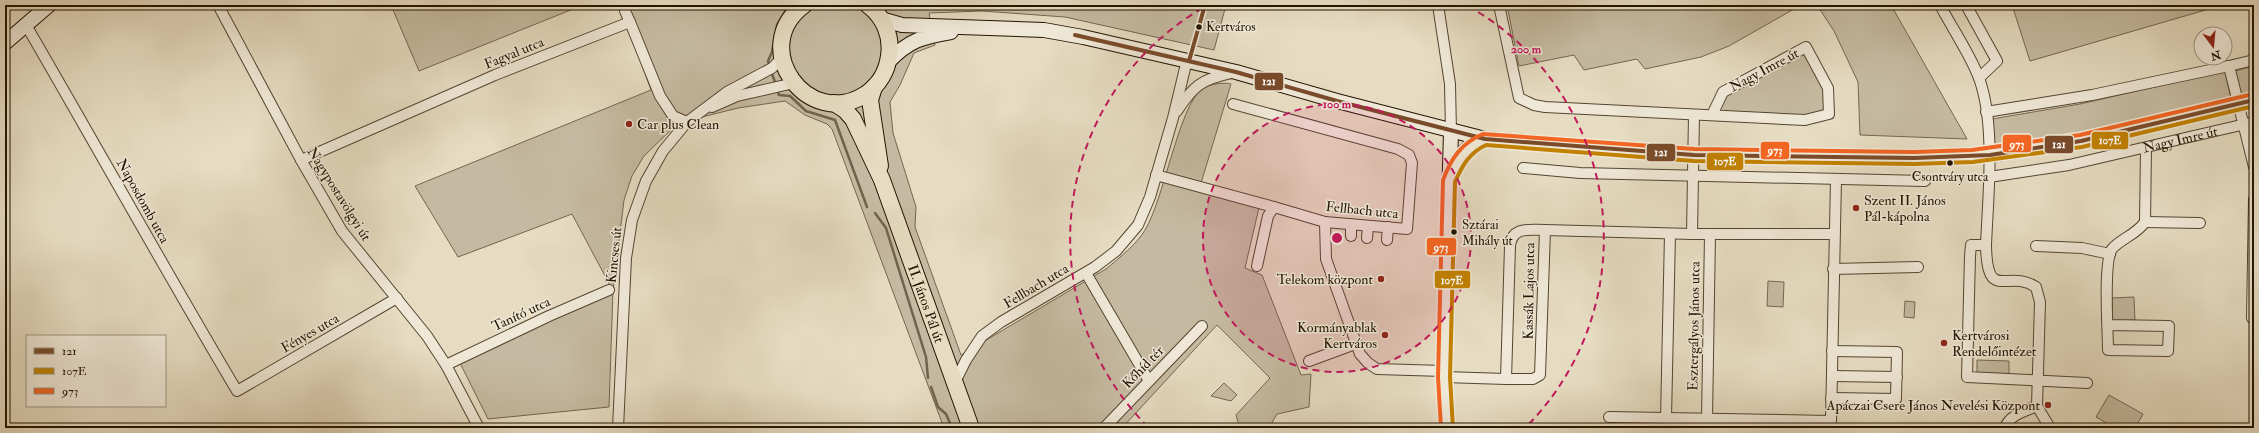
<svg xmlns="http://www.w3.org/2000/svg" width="2259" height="433" font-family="'IM FELL Double Pica',serif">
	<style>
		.green { fill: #c5baa1; stroke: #746651 }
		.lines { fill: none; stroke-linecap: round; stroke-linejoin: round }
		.stream { stroke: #70634d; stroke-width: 2.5 }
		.street-casing { stroke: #544531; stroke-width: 12 }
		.secondary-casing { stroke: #231301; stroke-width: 16 }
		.primary-casing { stroke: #231301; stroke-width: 18 }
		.street { stroke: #efe8d7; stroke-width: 10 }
		.secondary { stroke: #efe8d7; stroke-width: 14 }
		.primary { stroke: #e6dcc2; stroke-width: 16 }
		.bus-1-casing { stroke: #efe8d7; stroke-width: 7 }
		.bus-2-casing { stroke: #efe8d7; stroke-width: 7 }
		.bus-3-casing { stroke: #efe8d7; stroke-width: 7 }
		.bus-1 { stroke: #7a4b2a; stroke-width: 4 }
		.bus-2 { stroke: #c28100; stroke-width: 4 }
		.bus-3 { stroke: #f26522; stroke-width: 4 }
		.ring { fill: none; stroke: #c2185b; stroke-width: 2; stroke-dasharray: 7 5 }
		.bus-dot { fill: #231301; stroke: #efe8d7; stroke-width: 1.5 }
		.poi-dot { fill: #8f2418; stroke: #efe8d7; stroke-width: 1.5 }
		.labels { text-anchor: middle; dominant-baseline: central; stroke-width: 3; stroke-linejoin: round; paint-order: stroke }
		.bus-label { font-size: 13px; fill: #231301; stroke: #efe8d7; text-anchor: start }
		.street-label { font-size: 14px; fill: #231301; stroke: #efe8d7 }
		.poi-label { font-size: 14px; fill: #231301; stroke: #efe8d7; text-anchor: start }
		.centre { fill: #c2185b; stroke: #efe8d7; stroke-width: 2 }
		.ring-label { font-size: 12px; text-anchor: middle; font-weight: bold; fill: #c2185b; stroke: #efe8d7; stroke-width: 3; stroke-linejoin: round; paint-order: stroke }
		.line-badge { stroke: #efe8d7; stroke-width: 1.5 }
		.badge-label { font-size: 11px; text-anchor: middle; font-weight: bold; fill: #fff }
	</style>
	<rect width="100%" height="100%" fill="#e6dcc2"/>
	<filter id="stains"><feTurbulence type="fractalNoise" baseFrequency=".005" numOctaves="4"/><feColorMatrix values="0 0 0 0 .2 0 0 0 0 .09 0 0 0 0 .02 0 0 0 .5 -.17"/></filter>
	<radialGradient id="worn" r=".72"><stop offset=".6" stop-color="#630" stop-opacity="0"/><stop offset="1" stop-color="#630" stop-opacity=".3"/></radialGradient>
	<path class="green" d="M391,5H583L419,71Z
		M620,5H1226L1214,50L1065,17L982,11L929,13L935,45L914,53L900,85L890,102L893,133L916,207L915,227L961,355L1106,269C1120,257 1136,245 1145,230C1164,199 1179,106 1202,89C1209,84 1223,82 1231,84L1201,183L1261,199L1245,268L1262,275L1301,375L1311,374L1309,407L1277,414L1269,428H1240L1236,415L1270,378L1217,325L1122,428H944L832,129L827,124L805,115L785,101L738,108L678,123L644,156L632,176L624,200L613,291L609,407L488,419L459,361L613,291L572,214L458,257L415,186L651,90Z
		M1507,5H1801L1729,46L1701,57L1645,69L1637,59L1584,70L1574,55L1519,66Z
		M1817,5H1891L1967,139L1860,135L1858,82L1834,31Z
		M2012,5H2208L2209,9L2030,61Z
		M1806,48L1828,88L1829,113L1820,117L1713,115L1724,93Z
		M2254,66V91L2241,94L2235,71Z
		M2225,71L2231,99C2153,118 2075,137 1995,149L1992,119L2080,104Z
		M1768,281L1784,282L1783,307L1767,306Z
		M2134,297L2135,320L2112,321V298Z
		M1905,301L1915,302L1914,318L1904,317Z
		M1977,360L2009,361V375H1977Z
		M1224,383L1237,395L1231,401L1211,396Z
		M2109,395L2143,414L2135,428H2115L2096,417Z"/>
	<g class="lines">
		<path class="stream" d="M769,64L768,61L772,52L777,25L789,5
			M772,74L775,82
			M778,92L779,95L790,96L806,111L835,120L867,207
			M875,213L886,228L926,357L928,378
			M931,387L938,407L946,414L952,428"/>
		<g class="street-casing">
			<g id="street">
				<path d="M218,5L301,160L342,231L427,336L446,365L479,428"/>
				<path d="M1438,5L1450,84L1451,132"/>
				<path d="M1499,5L1519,98L1534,105L1545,107L1805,120L1829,114L1828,88L1806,47L1723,92L1712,115"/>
				<path d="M1940,5C1952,28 1970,54 1979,78C1996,125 1988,195 1986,245H1971L1970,256L1967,377L2087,383"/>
				<path d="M1966,5L1997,61L1979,78"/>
				<path d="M625,11L630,22"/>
				<path d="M26,25C97,147 165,270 237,391L397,298"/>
				<path d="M2229,66L2254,60"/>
				<path d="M1233,104L1398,149L1409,155L1412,163L1407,229L1325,222L1274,207L1268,216L1257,266"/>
				<path d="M712,107L737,96L794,83"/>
				<path d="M1177,111C1193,86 1202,79 1231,73"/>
				<path d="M1986,112L2092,95L2229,66L2254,167"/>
				<path d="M301,160L495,75L630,22L660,96L673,116L687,122"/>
				<path d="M1523,168L1580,173L1925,181"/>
				<path d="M1156,175L1274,207"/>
				<path id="s1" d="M1989,177L2069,165L2254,122"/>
				<path d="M2254,199L2252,318H2254"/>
				<path d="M1325,222L1326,259L1360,354L1368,363L1377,369L1444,371"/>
				<path d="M2145,222L2200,223"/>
				<path d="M1692,234L1694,115"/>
				<path d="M1351,236V224"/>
				<path d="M1367,238L1368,226"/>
				<path d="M1387,240L1388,227"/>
				<path d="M1986,245C1987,304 2007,268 2036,287L2040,302L2037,406L2050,428"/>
				<path d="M2036,246L2082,248L2110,254"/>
				<path d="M1833,269L1918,267"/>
				<path d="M1086,273L1149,381"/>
				<path d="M2108,325L2169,326L2168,351L2108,350C2108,331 2103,262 2112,249C2120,239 2136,235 2145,222L2146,148"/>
				<path d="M1309,361L1355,344"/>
				<path d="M446,365L549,316L609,290"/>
				<path d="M1832,376L1897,377"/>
				<path d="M1444,377L1506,379L1510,246C1512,226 1529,230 1545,230L1692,234H1834"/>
				<path d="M1506,379H1533L1540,375L1545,230"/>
				<path d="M955,382L966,360L982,336L1001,322L1095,267L1116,251L1138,225L1150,197L1173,118L1187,60"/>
				<path d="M1831,398L1896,399L1897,352L1832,351"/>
				<path d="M1609,417L1831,421L1836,180"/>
				<path d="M1666,418L1670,234"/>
				<path d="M1707,419L1710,234"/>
				<path d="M618,428L626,258L632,220L646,181L663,151L687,122L727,92L772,68L779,61L781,53"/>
				<path d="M1104,428L1202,326"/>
				<path d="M2005,428C2009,415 2025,411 2037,406"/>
			</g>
		</g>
		<g class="secondary-casing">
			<path id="secondary" d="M881,19L902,25L1044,30L1083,37L1236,72L1337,101L1485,139L1694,155L1914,158L1990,155L2081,141L2254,100
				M5,43L49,5
				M888,62C909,40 922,37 951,32
				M1452,175C1460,155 1464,147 1485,139
				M1447,428L1444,377L1451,132"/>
		</g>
		<g class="primary-casing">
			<g id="primary">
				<path d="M804,5C747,47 808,132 866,94C879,85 887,71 889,56C892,36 884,17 868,5"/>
				<path d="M874,87L870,100L880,166"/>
				<path id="s2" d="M834,103L845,110L853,119L882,180L971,428"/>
			</g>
		</g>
		<use href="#street" class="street"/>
		<use href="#secondary" class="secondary"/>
		<use href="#primary" class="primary"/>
		<g class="bus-1-casing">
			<path id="bus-1" d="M1075,35L1236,72L1337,101L1485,139L1694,155L1914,158L1990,155L2081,141L2254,100
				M1189,61L1205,5"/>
		</g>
		<g class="bus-2-casing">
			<path id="bus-2" d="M1453,428L1450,377L1455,182C1462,166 1469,153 1486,145L1694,161L1914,164L1973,162L2082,147L2254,106"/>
		</g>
		<g class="bus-3-casing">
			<path id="bus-3" d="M1441,428L1438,377L1443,180C1451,159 1461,143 1483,134L1694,149L1914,152L1972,150L2080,135L2253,94"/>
		</g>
		<use href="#bus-1" class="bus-1"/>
		<use href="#bus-2" class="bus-2"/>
		<use href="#bus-3" class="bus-3"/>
	</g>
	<circle cx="1337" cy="238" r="134" fill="#c2185b" fill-opacity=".12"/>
	<g class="ring">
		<circle cx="1337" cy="238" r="134"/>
		<path d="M1148 427A267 267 0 0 1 1206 6M1468 6A267 267 0 0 1 1526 427"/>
	</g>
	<g class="bus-dot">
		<circle cx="1199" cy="27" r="3.5"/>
		<circle cx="1950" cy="163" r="3.5"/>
		<circle cx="1454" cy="232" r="3.5"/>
	</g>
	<g class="poi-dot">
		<circle cx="629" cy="124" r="4"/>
		<circle cx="1856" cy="208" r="4"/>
		<circle cx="1381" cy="279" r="4"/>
		<circle cx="1385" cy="335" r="4"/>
		<circle cx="1944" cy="343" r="4"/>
		<circle cx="2048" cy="405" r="4"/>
	</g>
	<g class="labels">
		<g class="bus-label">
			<text x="1206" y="27">Kertváros</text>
			<text x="1950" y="177" text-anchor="middle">Csontváry utca</text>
			<text x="1462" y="225">Sztárai<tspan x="1462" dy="16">Mihály út</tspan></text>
		</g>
		<g class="street-label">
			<text transform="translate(514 53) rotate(-22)">Fagyal utca</text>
			<text transform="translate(1764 70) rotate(-28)">Nagy Imre út</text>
			<text stroke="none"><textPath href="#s1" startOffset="195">Nagy Imre út</textPath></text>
			<text transform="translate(339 194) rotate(58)">Nagypostavölgyi út</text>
			<text transform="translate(143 201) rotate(61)">Naposdomb utca</text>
			<text transform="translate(1362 210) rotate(6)">Fellbach utca</text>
			<text transform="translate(614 255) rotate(-84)">Kincses út</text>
			<text transform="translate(1036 286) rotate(-31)">Fellbach utca</text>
			<text transform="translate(1529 291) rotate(-89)">Kassák Lajos utca</text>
			<text stroke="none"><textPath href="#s2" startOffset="224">II. János Pál út</textPath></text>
			<text transform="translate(521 314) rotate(-25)">Tanító utca</text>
			<text transform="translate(1694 326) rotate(-89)">Esztergályos János utca</text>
			<text transform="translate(310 333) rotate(-30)">Fényes utca</text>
			<text transform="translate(1143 367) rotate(-46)">Kőhíd tér</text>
		</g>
		<g class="poi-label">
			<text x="637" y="124">Car plus Clean</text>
			<text x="1864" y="200">Szent II. János<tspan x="1864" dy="16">Pál-kápolna</tspan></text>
			<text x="1373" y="279" text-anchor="end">Telekom központ</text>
			<text x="1377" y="327" text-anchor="end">Kormányablak<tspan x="1377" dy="16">Kertváros</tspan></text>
			<text x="1952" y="335">Kertvárosi<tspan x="1952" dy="16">Rendelőintézet</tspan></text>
			<text x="2040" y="405" text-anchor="end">Apáczai Csere János Nevelési Központ</text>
		</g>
	</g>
	<circle cx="1337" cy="238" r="6" class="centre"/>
	<g class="ring-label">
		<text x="1526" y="53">200 m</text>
		<text x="1337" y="108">100 m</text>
	</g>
	<g class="line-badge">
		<rect x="1254" y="72" width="30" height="19" rx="4" fill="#7a4b2a"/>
		<rect x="2091" y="131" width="38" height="19" rx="4" fill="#c28100"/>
		<rect x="2002" y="134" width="30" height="19" rx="4" fill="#f26522"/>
		<rect x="2044" y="135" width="30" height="19" rx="4" fill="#7a4b2a"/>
		<rect x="1760" y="141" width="30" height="19" rx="4" fill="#f26522"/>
		<rect x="1646" y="143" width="30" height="19" rx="4" fill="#7a4b2a"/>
		<rect x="1706" y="152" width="38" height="19" rx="4" fill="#c28100"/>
		<rect x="1426" y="237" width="31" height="19" rx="4" fill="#f26522"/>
		<rect x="1434" y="270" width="37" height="19" rx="4" fill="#c28100"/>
	</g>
	<g class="badge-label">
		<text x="1269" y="85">121</text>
		<text x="2110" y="144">107E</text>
		<text x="2017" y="148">973</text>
		<text x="2059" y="148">121</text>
		<text x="1775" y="154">973</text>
		<text x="1661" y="156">121</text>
		<text x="1725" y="165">107E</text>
		<text x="1441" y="251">973</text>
		<text x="1452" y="284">107E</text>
	</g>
	<rect width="2259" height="433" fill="none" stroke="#e6dcc2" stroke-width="20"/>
	<rect x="6" y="6" width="2247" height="421" fill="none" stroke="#231301" stroke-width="2"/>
	<rect x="10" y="10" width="2239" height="413" fill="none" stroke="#231301"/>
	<rect x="26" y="335" width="140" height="72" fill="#efe8d7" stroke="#9d9381"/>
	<rect x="34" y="348" width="20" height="6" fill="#7a4b2a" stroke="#9d9381"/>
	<text x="62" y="355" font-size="12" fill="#231301">121</text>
	<rect x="34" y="368" width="20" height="6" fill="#c28100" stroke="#9d9381"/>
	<text x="62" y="375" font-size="12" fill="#231301">107E</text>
	<rect x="34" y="388" width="20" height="6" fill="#f26522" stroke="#9d9381"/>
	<text x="62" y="395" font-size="12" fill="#231301">973</text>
	<g transform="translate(2213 46) rotate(164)"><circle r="19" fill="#efe8d7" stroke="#9d9381"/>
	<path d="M0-3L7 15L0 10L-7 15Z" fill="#8f2418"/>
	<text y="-6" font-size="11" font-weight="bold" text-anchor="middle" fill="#231301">N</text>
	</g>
	<rect width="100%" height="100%" filter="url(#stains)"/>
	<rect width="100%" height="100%" fill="url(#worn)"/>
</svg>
